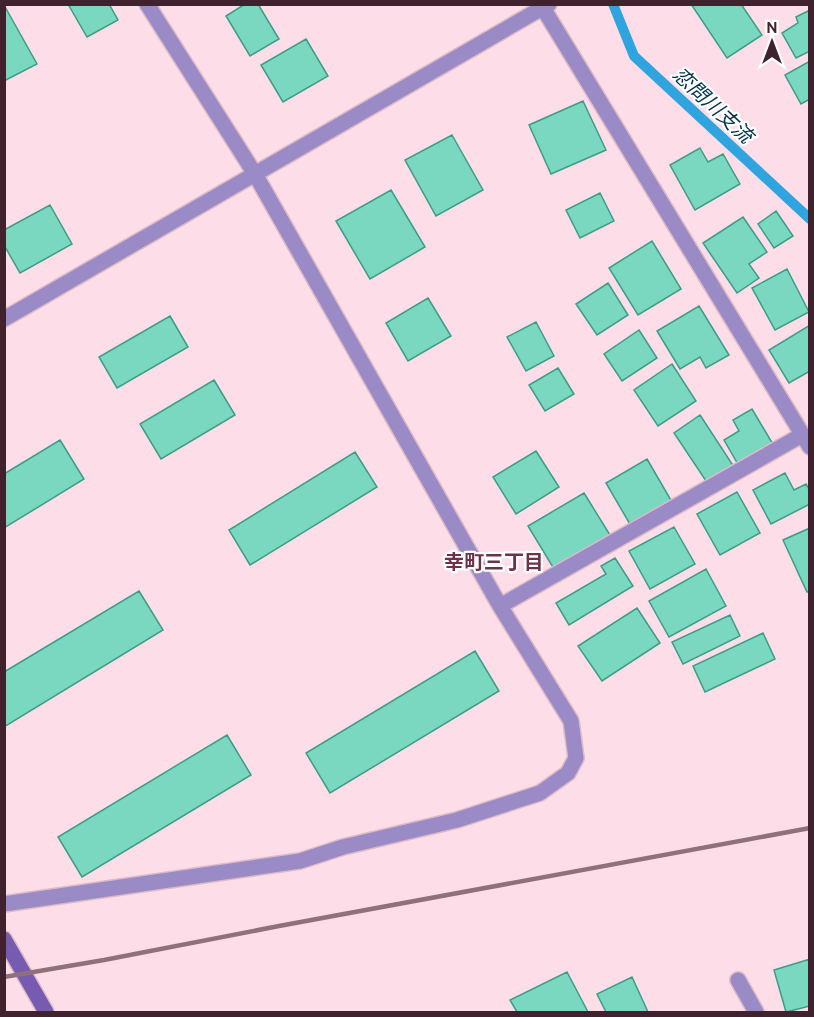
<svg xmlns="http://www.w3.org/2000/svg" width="814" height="1017" font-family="Cabin,'Noto Sans JP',sans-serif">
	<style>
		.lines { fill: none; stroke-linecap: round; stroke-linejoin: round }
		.stream { stroke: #30a4df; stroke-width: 10 }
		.building { fill: #7ad7c0; stroke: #3d9c87; stroke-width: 1.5 }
		.minor-casing { stroke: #dbbbc6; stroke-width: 18 }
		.tertiary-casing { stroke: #dbbbc6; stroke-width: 18 }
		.secondary-casing { stroke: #dbbbc6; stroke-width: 18 }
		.minor { stroke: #9a8ac5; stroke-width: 15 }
		.tertiary { stroke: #9a8ac5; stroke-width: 15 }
		.secondary { stroke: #765bb0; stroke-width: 15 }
		.rail { stroke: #8f717c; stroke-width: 4.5 }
		.labels { text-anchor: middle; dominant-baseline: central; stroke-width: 4.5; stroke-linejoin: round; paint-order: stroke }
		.water-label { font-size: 20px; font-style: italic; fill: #02344c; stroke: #fff }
		.neighbourhood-label { font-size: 20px; font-weight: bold; fill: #6f304a; stroke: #fff }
	</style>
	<rect width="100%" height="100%" fill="#fddde8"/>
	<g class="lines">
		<path class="stream" d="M613,4L634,56L810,219"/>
	</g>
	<path class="building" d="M68,4H109L118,20L87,37Z
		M245,4H258L279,39L250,56L226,16Z
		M691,4H741L762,35L727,58Z
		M4,5L37,64L4,81Z
		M810,10V51L796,58L782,33L798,23L796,17Z
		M306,39L328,76L283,102L261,65Z
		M810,61V99L801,104L785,75Z
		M583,101L606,150L551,174L529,125Z
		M452,135L483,190L436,216L405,160Z
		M700,148L708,162L723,154L740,184L695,210L670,165Z
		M391,190L425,247L370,279L336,221Z
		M600,193L614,221L580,238L566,210Z
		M50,205L72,244L20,273L4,245V230Z
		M776,211L793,236L774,248L758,224Z
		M743,217L767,252L749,264L759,278L737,293L703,243Z
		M652,241L681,289L638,315L609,268Z
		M787,269L809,312L775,330L752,288Z
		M608,283L628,315L597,335L576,304Z
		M428,298L451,336L408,361L386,323Z
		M699,306L729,355L706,368L700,357L680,369L657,331Z
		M170,316L188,347L117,388L99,357Z
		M536,322L554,356L526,371L507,337Z
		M810,325V371L789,383L769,350Z
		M639,330L657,358L622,381L604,354Z
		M672,364L696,401L658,426L634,390Z
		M558,368L574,394L545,411L529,385Z
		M214,380L235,415L161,459L140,424Z
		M752,409L774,446L739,466L724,440L739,431L733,420Z
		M700,415L734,467L708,484L674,433Z
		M60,440L84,479L4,528V474Z
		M536,451L559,487L516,514L493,477Z
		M355,452L377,487L250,565L229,530Z
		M647,459L672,502L631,526L606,483Z
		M785,473L794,490L806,484L810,491V504L771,524L753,490Z
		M737,492L760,533L720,555L697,514Z
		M584,493L610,535L554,569L528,526Z
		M674,527L695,564L650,589L629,551Z
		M810,528V591L807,592L783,540Z
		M615,558L633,586L569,625L556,603L606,574L601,566Z
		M706,569L726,606L669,637L649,601Z
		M139,591L163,630L4,727V672Z
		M637,608L660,643L602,681L578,646Z
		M730,615L740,636L683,664L672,642Z
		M763,633L775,659L705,692L693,666Z
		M475,651L499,691L330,793L306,753Z
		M227,735L251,775L82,877L58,837Z
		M810,959V1006L786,1012L774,970Z
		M567,972L588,1012H517L510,1000Z
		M632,977L648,1012H606L597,994Z"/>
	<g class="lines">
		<g class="minor-casing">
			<path id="minor" d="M543,8L810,447
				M500,606L802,435
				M4,904L300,861L343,847L457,820L540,793L568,773L576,758L571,721L500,606L255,174L147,4
				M738,980L756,1012"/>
		</g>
		<g class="tertiary-casing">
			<path id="tertiary" d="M4,319L549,4"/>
		</g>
		<g class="secondary-casing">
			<path id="secondary" d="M4,939L46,1012"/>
		</g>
		<use href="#minor" class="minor"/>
		<use href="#tertiary" class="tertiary"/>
		<use href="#secondary" class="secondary"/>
		<path class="rail" d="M4,977L104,960L279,926L810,828"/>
	</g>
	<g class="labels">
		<g class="water-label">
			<text transform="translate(713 105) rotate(43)">恋問川支流</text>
		</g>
		<g class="neighbourhood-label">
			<text x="494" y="562">幸町三丁目</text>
		</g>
	</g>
	<rect width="814" height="1017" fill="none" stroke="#3f222d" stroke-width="12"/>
	<g transform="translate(772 42)" stroke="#ffffff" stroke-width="4.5" paint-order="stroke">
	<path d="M0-4.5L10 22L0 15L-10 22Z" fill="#3f222d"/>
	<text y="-9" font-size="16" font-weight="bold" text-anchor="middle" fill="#3f222d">N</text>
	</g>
</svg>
